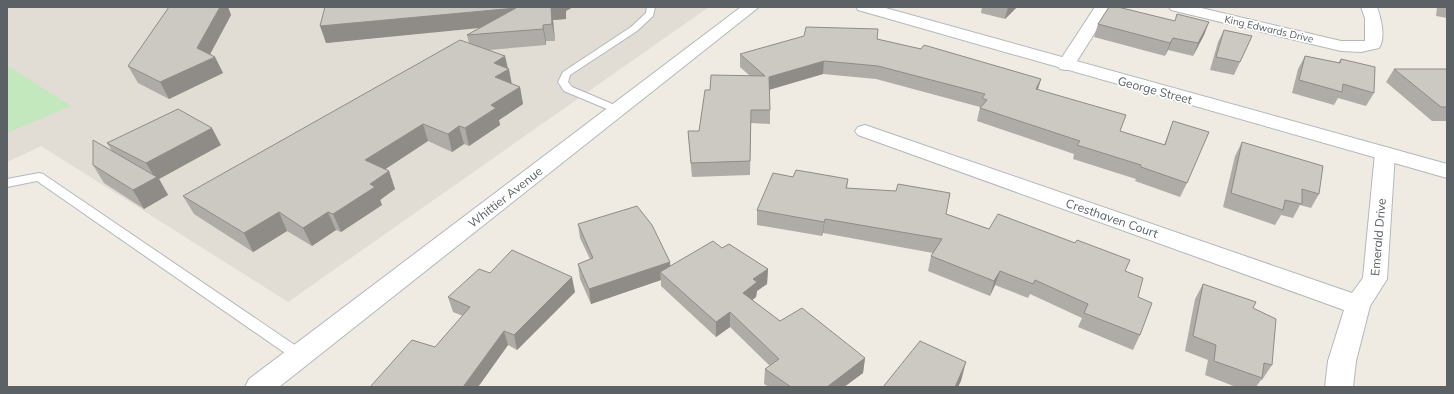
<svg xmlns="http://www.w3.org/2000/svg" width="1454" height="394" font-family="Mulish,sans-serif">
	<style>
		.education { fill: #e1dcd4 }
		.green { fill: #c4e8be }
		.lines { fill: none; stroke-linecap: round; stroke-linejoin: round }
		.service-casing { stroke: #b4b7bb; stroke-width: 2 }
		.minor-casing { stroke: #b4b7bb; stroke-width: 2 }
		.tertiary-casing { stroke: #b4b7bb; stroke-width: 2 }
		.service { fill: #fff; fill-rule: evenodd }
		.minor { fill: #fff; fill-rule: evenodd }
		.tertiary { fill: #fff; fill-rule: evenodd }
		.wall { fill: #afaca7 }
		.shaded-wall { fill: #8f8c88 }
		.building { fill: #ccc8c2; stroke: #8f8c88 }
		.labels { text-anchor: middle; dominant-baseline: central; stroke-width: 3.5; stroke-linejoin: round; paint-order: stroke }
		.far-street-label { font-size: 10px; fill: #5b6165; stroke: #fff }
		.street-label { font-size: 12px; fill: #5b6165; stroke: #fff }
	</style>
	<rect width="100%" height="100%" fill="#efebe3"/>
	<path class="education" d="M7,7H709L288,302L41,146L7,162Z"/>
	<path class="green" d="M7,65L71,106L7,133Z"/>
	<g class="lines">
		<g class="service-casing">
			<path id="service" d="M647,7H655L653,16L637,31L570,75L568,82L572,87L622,108L623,110L622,112H614L564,91L558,82L563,72L631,27L646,13Z
				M39,173L43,174L305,352L307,356L305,360L300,362L295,360L37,181L7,187V179Z"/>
		</g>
		<g class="minor-casing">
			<path id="minor" d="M1095,7H1111L1072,69L1066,70L1060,69L1057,65Z
				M1169,7H1197L1341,41H1365V18L1361,7H1377C1381,18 1386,38 1379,48L1361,52L1341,51L1171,10Z
				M865,125L1352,293L1363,278L1375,153L1378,149L1385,147L1392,149L1395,153L1387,279L1370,306L1356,361L1353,387H1325L1328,361L1344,310L858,135L855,131L858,127Z"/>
		</g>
		<g class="tertiary-casing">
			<path id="tertiary" d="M741,7H759L279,387H245L249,379Z
				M856,7H882L1447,164V178L858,10Z"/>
		</g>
		<use href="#service" class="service"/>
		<use href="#minor" class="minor"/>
		<use href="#tertiary" class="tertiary"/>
	</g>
	<path class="wall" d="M220,7H228L231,15L210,54L215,57L223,73L169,99L138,83L128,66Z
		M325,7H573L566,11V19L553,20L555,41H546V45L489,50L505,56L512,84L520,87L523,104L499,120L500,125L469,146L464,144L452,152L428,141L385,169L389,171L395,189L380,200L382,205L341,232L336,230L312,246L287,231L253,252L194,214L183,196L469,43L467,35L481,27L326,43Z
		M982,7H1017L1005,19L981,13Z
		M1437,7H1447V18L1436,16Z
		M1175,21L1209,22L1204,35L1193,56L1168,50L1165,56L1094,37L1098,24Z
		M1224,30L1252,36L1234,75L1210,70L1218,42Z
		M877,39L1041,79L1038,89L1120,131L1164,145L1173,121L1187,183L1180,197L1135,181L1136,179L1073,159L1074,154L977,121L980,107L876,79L823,74L769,90L770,110V124L751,123L750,175L692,177L689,145L688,131H699L710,90L750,76L740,67V54Z
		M1305,56L1338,63L1341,59L1374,93L1366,106L1338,98L1334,105L1292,93L1298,69Z
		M1394,69H1447V121H1432L1386,82Z
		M1242,142L1319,194L1311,208L1300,205L1293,218L1281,215L1275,225L1223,207L1235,156Z
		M107,143L221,145L159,179L168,195L144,209L104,183L93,165L112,151Z
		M793,177L848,179L847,188L946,214L989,229L1125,271L1138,297L1140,335L1133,350L1078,327L1082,318L1030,294L1028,298L995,285L990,296L928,271L931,256L933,253L823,233L822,236L757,225V210Z
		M578,224L671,266L722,248L768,269L767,284L757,291L756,297L752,300L780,321L865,358L863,373L844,387H769L764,384L765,369L770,366L730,327L716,337L661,286V280L591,304L580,279L578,264L590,259L580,238Z
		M490,273L575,292L517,350L508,345L478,387H370L435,347L463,316L453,312L448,297Z
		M1203,284L1253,308L1272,365L1262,380H1261L1256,387H1236L1205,375L1208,360L1185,351L1195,299Z"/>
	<path class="shaded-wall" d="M220,7H228L231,15L207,60L215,57L223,73L169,99L160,82L197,48Z
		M551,7H573L566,11V19L553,20L555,41L552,24Z
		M1008,7H1017L1005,19Z
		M516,8L519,24L326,43L320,26Z
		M1209,22L1204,35L1193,56L1198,43Z
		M543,25L546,41V45L543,29Z
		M1173,38L1168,50L1165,56L1170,43Z
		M505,56L508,70L509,69L512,86L495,77L494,63Z
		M824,61L823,74L768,90L769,77Z
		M1041,79L1037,92L1036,89Z
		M520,87L523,104L499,120L500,125L469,146L465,128L491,105Z
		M423,124L428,141L372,178L365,160Z
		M459,126L464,144L452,152L448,134Z
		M212,128L221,145L159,179L168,195L144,209L133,190L155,178L146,163Z
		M389,171L395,189L380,200L382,205L341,232L333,214L370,184Z
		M279,212L287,231L253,252L244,233Z
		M328,212L336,230L312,246L303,228Z
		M825,219L823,233L822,236L824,222Z
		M670,262L671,276L660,272L661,280L591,304L589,289Z
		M768,269L767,284L757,291L756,297L743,308V293L753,279Z
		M1000,271L995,285L990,296L994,281Z
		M572,277L575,292L517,350L514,335Z
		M730,312V327L716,337V322Z
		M504,331L508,345L478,387H463Z
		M865,358L863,373L844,387H827Z
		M966,362L961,381L958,387H955Z"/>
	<path class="building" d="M169,7H220L197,48L215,57L160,82L128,66Z
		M325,7H551L552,24L543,25V29L467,35L516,8L320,26Z
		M1109,7H1118L1175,21L1177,14L1209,22L1198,43L1173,38L1170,43L1098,24Z
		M806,27L878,29L877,39L921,49L924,45L1041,79L1036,89L1126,115L1120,131L1165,145L1173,121L1209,132L1187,183L1141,167V165L1077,145L1080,141L980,108L987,100L982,98L985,94L878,66L824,61L769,77L770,110H751L750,161L691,163L688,131H699L705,90H710L711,75L765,76L740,54L804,36Z
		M1224,30L1252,36L1240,62L1216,57Z
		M460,40L505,56L494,63L509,69L495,77L520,87L491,105L496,108L465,128L459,126L448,134L423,124L365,160L389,171L370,184L375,187L333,214L328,212L303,228L279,212L244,233L183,196Z
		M1305,56L1340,63L1341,59L1375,67L1374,93L1343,84L1342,92L1299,80Z
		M1394,69H1447V107H1441Z
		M178,109L212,128L146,163L107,143Z
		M93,140L157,177L133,190L93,165Z
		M1242,142L1323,166L1319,194L1302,189V204L1285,200L1283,210L1231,193Z
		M796,170L848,179L846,188L896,191L898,184L950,193L946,214L989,229L998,214L1075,243L1077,240L1130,260L1125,271L1143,278L1138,297L1152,303L1140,335L1084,313L1088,304L1035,280L1033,284L1000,271L994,281L931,256L942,239L825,219L824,222L757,210L773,173L793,177Z
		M637,206L652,225L670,262L589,289L578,264L593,258L578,224Z
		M713,241L722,248L729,244L768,269L753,279L757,282L743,293L780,321L802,308L865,358L827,387H791L765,369L779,359L730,312L716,322L660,272Z
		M512,250L572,277L514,335L504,331L463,387H370L412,340L435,347L470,307L448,297L479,269L490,273Z
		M1203,284L1256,302L1253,308L1276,319L1272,365L1264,363L1262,378L1214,361L1216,345L1193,336Z
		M920,341L966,362L955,387H883Z"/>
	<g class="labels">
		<g class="far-street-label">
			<text transform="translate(1269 29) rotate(13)">King Edwards Drive</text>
		</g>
		<g class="street-label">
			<text transform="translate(1155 90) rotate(15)">George Street</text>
			<text transform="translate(505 197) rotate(-38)">Whittier Avenue</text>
			<text transform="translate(1112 218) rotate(19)">Cresthaven Court</text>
			<text transform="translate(1378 237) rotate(-85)">Emerald Drive</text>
		</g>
	</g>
	<rect width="1454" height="394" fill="none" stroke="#5b6165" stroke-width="16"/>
</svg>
